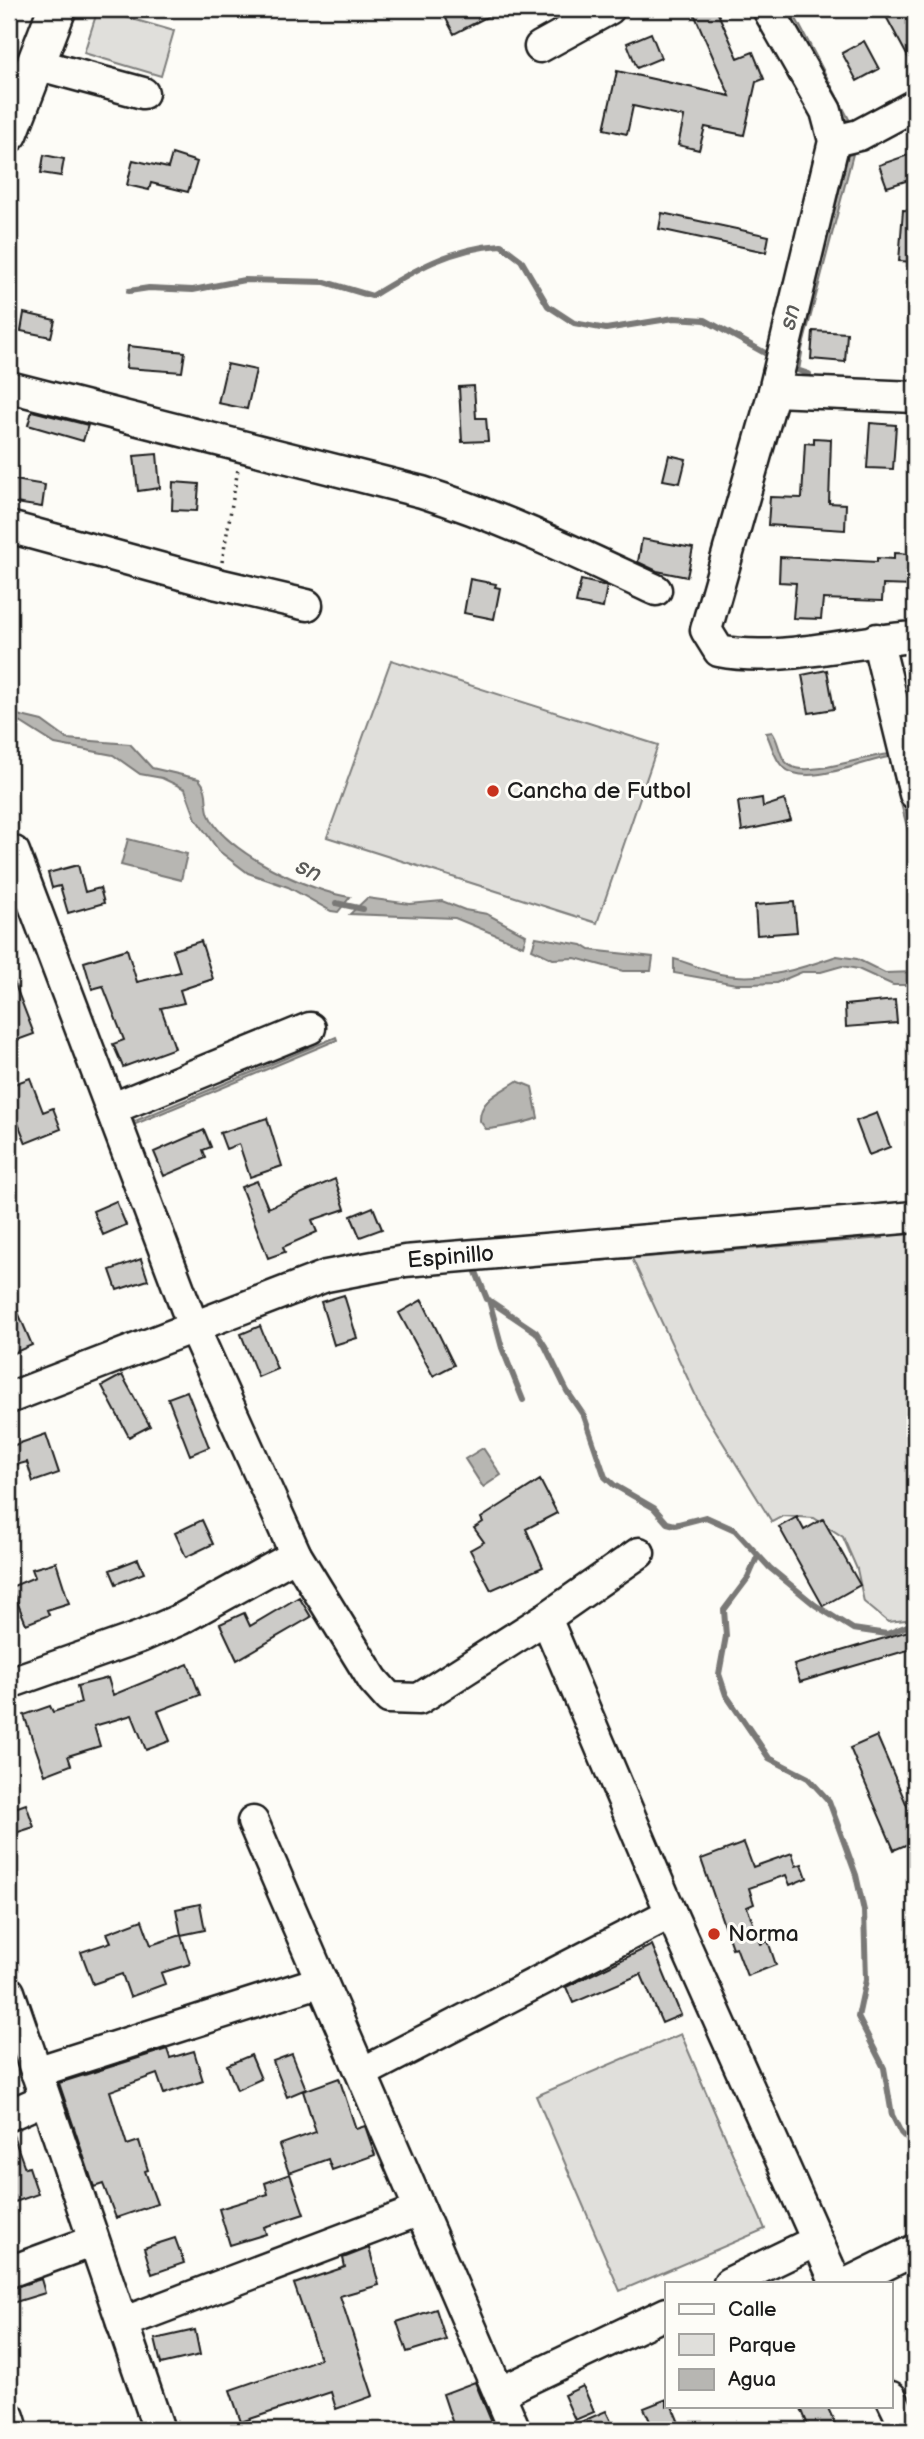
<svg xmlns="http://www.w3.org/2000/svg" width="924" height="2439" font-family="'Balsamiq Sans',sans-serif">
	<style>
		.green { fill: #e0dfdb; stroke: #7e7e7c; stroke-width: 2 }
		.water { fill: #b7b6b2; stroke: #797876; stroke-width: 2 }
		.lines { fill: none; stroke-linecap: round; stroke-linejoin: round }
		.stream { stroke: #797876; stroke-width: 6 }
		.building { fill: #cccbc8; stroke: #1c1c1c; stroke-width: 2 }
		.minor-casing { stroke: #1c1c1c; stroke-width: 35 }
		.major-casing { stroke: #1c1c1c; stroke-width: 42 }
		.path { stroke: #1c1c1c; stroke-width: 3.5; stroke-dasharray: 2 5; stroke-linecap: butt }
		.minor { stroke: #fdfcf7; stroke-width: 30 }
		.major { stroke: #fdfcf7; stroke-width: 37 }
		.poi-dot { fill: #c8321e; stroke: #fdfcf7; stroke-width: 2.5 }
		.labels { text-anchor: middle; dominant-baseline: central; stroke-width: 6; stroke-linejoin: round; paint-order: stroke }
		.poi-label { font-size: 23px; fill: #1c1c1c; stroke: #fdfcf7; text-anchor: start }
		.street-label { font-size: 23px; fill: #1c1c1c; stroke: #fdfcf7 }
		.water-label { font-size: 24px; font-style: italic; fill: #5a5a58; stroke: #fdfcf7 }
	</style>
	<rect width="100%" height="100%" fill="#fdfcf7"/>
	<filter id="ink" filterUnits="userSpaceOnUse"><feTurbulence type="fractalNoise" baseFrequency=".0143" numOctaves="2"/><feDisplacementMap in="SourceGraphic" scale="14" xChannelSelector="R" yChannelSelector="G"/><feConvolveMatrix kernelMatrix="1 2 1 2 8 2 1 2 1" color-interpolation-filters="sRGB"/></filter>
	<g filter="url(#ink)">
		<path class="green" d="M98,9L174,31L161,76L84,53Z
			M391,660L658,745L597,923L327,837Z
			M915,1228V1619L888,1622L864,1602L857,1569L843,1537L814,1518L783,1516L772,1522L701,1407L630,1254Z
			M681,2034L765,2229L620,2291L536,2096Z"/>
		<path class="water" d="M786,9H791L849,119L845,121Z
			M853,154L799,361H797L848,155Z
			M9,713L42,721L67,739L130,744L152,768L199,779C210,792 204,802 209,815C224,852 311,892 350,897L338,912L331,911L288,887L248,873L219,851L196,819L185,789L162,778L140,774L113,755L55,744L20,722L9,719Z
			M772,732C780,742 778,757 789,765C808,779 866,754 892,754L915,846V858L889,757C862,761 806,788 783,767C774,759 772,744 766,733Z
			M128,839L187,854L181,880L121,865Z
			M367,898L410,904L442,901L465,910L487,914L526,935L523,946L455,918L350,914Z
			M536,937L582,945L590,950L653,957L651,971H623L575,958L553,959L532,949Z
			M837,956L857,959L885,973L915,972V985H893L858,969L842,966L821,972H802L776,983L750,984H736L674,973V959C691,963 708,973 726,975C765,981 802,968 837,956Z
			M336,1037L337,1040L131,1126L130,1123Z
			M517,1081L532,1087L538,1118C532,1121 492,1130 486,1129L480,1121C479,1099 501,1092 517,1081Z
			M883,1236V1238L509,1268Z
			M483,1448L501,1475L483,1487L465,1459Z"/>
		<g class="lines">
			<path class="stream" d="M129,291L149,288L193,290L244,280L325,282L372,296C414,270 451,248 501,245L521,260L548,306L574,323L606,329L674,318L705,320L765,353
				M800,353L797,370L809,374
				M336,903L363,909
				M476,1272L487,1299L536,1332L545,1346L567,1391L584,1416L605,1477L614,1485L654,1508L667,1523L675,1525L706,1517L735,1530L770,1568L815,1605L853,1629L887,1634L915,1623
				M489,1300L502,1348L523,1400
				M758,1555L748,1578L724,1610L726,1636L719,1674L726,1695L769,1758L808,1778L829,1801L856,1875L864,1911L866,1980L858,2017L884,2068L892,2115L901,2133L915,2147"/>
		</g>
		<path class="building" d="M441,9H502L454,34Z
			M692,9H716L738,58L753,52L764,79L756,82L744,135L705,127L699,150L678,145L684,117L633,106L627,134L604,129L617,71L730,96Z
			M882,9H915V70Z
			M651,33L661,58L637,68L627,43Z
			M864,41L879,69L857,81L842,53Z
			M172,154L197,162L188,192L151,183L149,190L127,185L133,160L168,168Z
			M911,154L915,178L887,187L879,165Z
			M44,155L64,159L61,176L41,173Z
			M903,210L915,211V262L899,261Z
			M662,213L769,236L766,252L659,229Z
			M24,313L55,320L51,337L21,331Z
			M813,331L847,333L845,362L811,359Z
			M128,346L185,352L182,372L126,368Z
			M227,364L256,370L247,409L218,403Z
			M474,386L476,418H486L488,441L462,442L459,387Z
			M32,411L88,425L83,441L28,425Z
			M870,423L896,425L893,469L867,468Z
			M814,438L831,439L829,503L846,504L845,530L768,525L770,497L802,498L805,443L814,444Z
			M157,454L160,488L138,491L134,456Z
			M669,455L686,459L680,483L663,480Z
			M9,479L45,485L42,507L9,502Z
			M173,482L199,484L197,511L172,510Z
			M642,539L693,548L687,577L657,571L638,562Z
			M894,553L915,554V586L883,585L882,601L823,599L821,619L793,618L796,583L779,582L780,557L877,562V558L894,559Z
			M470,579L496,584L495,587L500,588L494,619L464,613Z
			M581,580L607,586L603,608L576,603Z
			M827,670L834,709L809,713L802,675Z
			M762,798L763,807L784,800L791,820L742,831L738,802Z
			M78,865L85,892L100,888L104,903L68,913L60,886L52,888L48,873Z
			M794,902L797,932L757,935L755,905Z
			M201,941L213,979L180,990L184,1003L161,1008L175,1048L123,1067L113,1044L124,1040L103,986L92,989L84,962L127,949L137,982L180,972L173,950Z
			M9,969L34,1034L9,1043Z
			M895,1000L897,1023L846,1027L845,1005Z
			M30,1078L43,1112L53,1108L61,1129L26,1143L13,1111L9,1113V1086Z
			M877,1113L890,1147L869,1155L856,1121Z
			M267,1118L282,1166L250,1177L239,1144L226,1149L220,1133Z
			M204,1130L211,1147L203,1150L206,1158L164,1176L154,1152Z
			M335,1179L345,1209L312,1220L317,1232L283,1247L285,1252L268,1258L241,1187L257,1181L268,1208Z
			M116,1201L126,1225L103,1235L93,1211Z
			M373,1207L382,1229L360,1237L351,1216Z
			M141,1259L148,1280L117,1290L110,1270Z
			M9,1291L32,1345L9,1355Z
			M344,1295L357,1338L334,1345L321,1302Z
			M422,1300L454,1365L433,1376L399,1313Z
			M260,1326L277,1369L258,1377L241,1334Z
			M122,1375L150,1426L129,1437L102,1386Z
			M187,1391L209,1447L190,1455L168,1398Z
			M46,1434L59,1473L33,1482L27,1462L9,1467V1447Z
			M540,1480L557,1513L526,1529L543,1567L491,1590L470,1550L484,1542L474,1528L483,1522L481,1518Z
			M797,1517L804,1530L823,1519L860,1585L823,1606L779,1527Z
			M202,1520L213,1544L186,1557L175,1533Z
			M138,1559L144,1573L116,1584L110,1570Z
			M56,1562L69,1603L47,1610L49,1615L26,1624L11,1587L35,1577L32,1569Z
			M299,1597L311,1617L237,1660L220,1624L244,1613L250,1626Z
			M915,1629V1648L800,1682L794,1665Z
			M188,1664L200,1695L158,1711L170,1741L146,1750L132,1715L94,1726L100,1746L68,1756L71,1765L45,1775L24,1715L50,1706L53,1712L81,1703L77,1686L108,1678L113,1695Z
			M877,1736L915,1824V1841L894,1850L850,1748Z
			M26,1804L34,1827L9,1835V1810Z
			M744,1843L753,1867L792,1853L796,1866L802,1864L807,1878L790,1885L786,1875L749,1888L754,1904L747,1907L761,1944L768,1941L776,1965L747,1976L736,1947L732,1948L701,1859Z
			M200,1904L205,1930L181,1935L176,1909Z
			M142,1920L151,1945L181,1935L190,1964L161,1973L165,1984L130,1997L122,1974L93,1984L81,1952L111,1942L107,1933Z
			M652,1945L681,2015L662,2023L641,1974L573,2003L566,1987Z
			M167,2049L170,2058L194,2051L203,2081L164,2094L157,2074L110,2091L127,2145L139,2141L148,2170L145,2171L157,2204L116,2218L103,2184L94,2187L59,2083Z
			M292,2054L306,2089L287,2097L273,2061Z
			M251,2055L261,2079L237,2090L227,2065Z
			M339,2078L356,2129L365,2126L375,2155L332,2170L328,2159L289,2173L279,2145L316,2132L303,2091Z
			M9,2132H12L25,2168L29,2167L38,2194L9,2204Z
			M290,2174L304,2214L264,2227L266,2234L230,2245L219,2209L268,2194L265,2183Z
			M175,2238L184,2263L152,2274L144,2248Z
			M369,2248L379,2285L340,2296L373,2396L336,2409L331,2392L241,2422L230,2390L320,2359L294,2284L345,2267L343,2258Z
			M41,2279L45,2293L9,2304V2289Z
			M436,2309L446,2340L407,2352L397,2322Z
			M195,2330L200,2355L161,2364L155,2339Z
			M475,2382L495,2430H455L443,2394Z
			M583,2386L594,2412L575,2420L564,2395Z
			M667,2399V2406H672L682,2430H654L644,2408Z
			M800,2406H827L838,2430H810Z
			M606,2411L615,2430H562Z"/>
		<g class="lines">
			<g class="minor-casing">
				<g id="minor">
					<path d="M768,9L826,111L834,141L774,391L706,630L719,651C780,663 852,641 915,637"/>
					<path d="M540,47L609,9"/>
					<path d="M36,64L143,93"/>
					<path d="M834,141L859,135L915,105"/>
					<path d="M9,387L422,492C504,518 579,554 656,590"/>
					<path d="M774,391L915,397"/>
					<path d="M9,527L218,584L307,605"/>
					<path d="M877,639L915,794"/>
					<path d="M14,852L193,1326L296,1555L373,1680L389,1698L419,1699L546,1618L639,1553"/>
					<path d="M111,1109L310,1028"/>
					<path id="s1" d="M9,1398L326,1276L405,1261L915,1217"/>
					<path d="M546,1618L671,1913L836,2283"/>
					<path d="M9,1683L140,1637L181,1619L296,1555"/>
					<path d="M253,1822L515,2430"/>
					<path d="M9,1992L159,2430"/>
					<path d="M36,2072L322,1981"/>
					<path d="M362,2073L671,1913"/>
					<path d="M9,2115L45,2099"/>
					<path d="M9,2272L93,2241"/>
					<path d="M729,2283L816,2241"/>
					<path d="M848,2283L915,2250"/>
					<path d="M122,2323L420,2210"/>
					<path d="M499,2393L667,2313"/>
					<path d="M891,2397L907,2430"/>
					<path d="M9,2417L13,2430"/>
				</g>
			</g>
			<g class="major-casing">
				<path id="major" d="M9,133L57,9"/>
			</g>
			<path class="path" d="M222,562L238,469"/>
			<use href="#minor" class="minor"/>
			<use href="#major" class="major"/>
		</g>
	</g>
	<g class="poi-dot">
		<circle cx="493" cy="791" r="7"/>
		<circle cx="714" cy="1934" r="7"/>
	</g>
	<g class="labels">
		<g class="poi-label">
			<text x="507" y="791">Cancha de Futbol</text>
			<text x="728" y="1934">Norma</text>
		</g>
		<g class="street-label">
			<text stroke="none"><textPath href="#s1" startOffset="466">Espinillo</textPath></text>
		</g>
		<g class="water-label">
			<text transform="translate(790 317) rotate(-76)">sn</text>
			<text transform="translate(309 870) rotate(26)">sn</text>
		</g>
	</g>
	<rect width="924" height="2439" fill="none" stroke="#fdfcf7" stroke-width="35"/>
	<rect x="18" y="18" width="889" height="2404" fill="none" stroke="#1c1c1c" stroke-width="2.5" filter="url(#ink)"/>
	<rect x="665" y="2282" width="228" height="126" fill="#fdfcf7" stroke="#a3a29f" stroke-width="2"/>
	<rect x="679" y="2304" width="35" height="10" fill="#fdfcf7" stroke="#a3a29f" stroke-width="2"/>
	<text x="728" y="2316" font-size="21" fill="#1c1c1c">Calle</text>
	<rect x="679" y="2334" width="35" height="21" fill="#e0dfdb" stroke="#a3a29f" stroke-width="2"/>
	<text x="728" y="2352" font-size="21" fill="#1c1c1c">Parque</text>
	<rect x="679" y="2369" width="35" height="21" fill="#b7b6b2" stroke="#a3a29f" stroke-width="2"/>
	<text x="728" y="2386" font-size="21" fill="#1c1c1c">Agua</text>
</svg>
